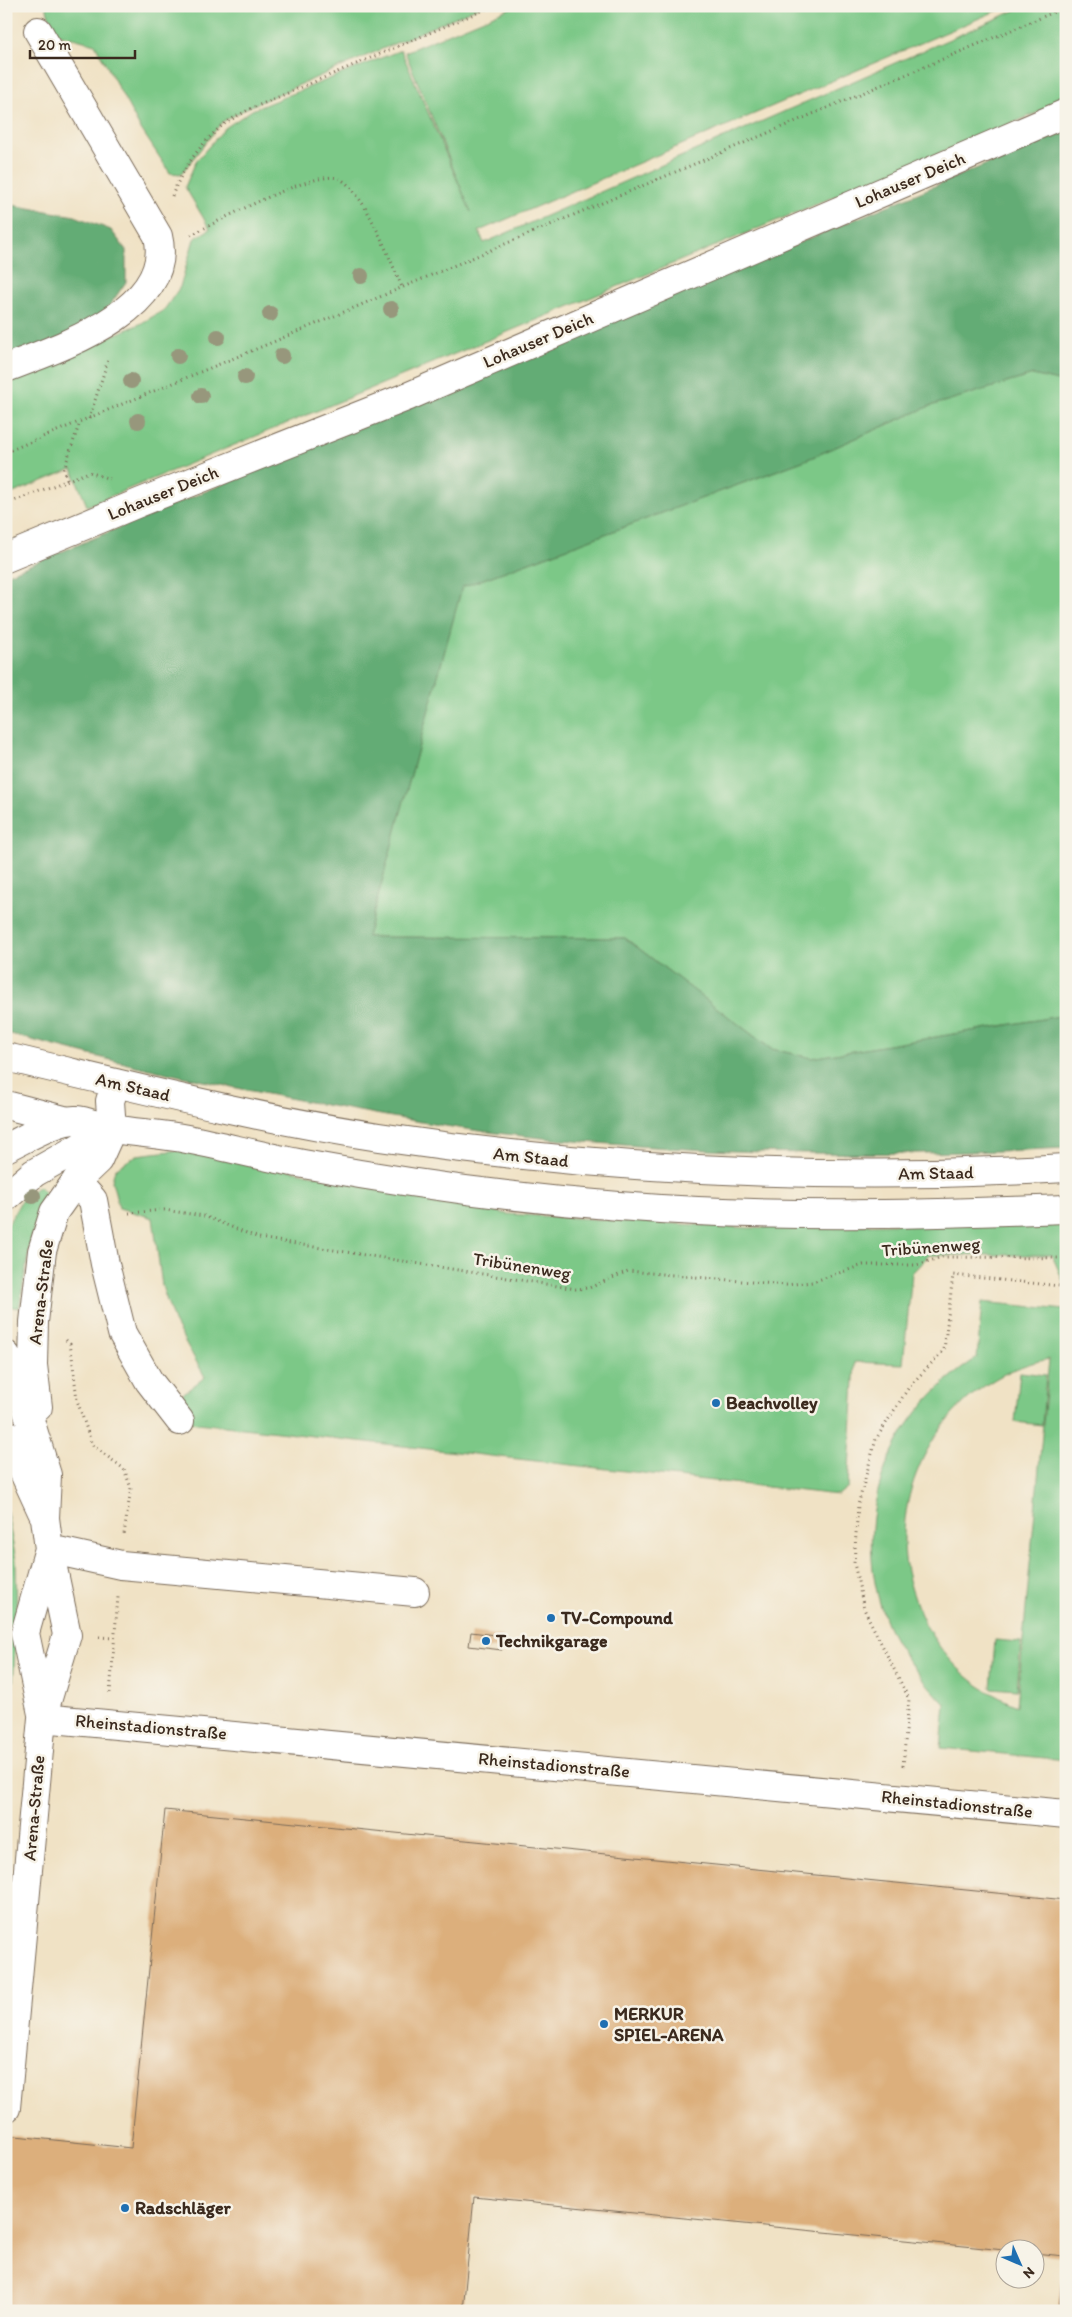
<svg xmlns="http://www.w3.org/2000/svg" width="1072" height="2317" font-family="Itim,sans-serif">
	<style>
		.green { fill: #7bc887; stroke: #5b7952; fill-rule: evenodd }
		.forest { fill: #64ac74; stroke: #506b49 }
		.building { fill: #dcaf7c }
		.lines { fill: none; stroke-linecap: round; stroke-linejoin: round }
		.minor-casing { stroke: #7a6a58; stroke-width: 30 }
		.path { stroke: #7a6a58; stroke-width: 3; stroke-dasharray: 1 4; stroke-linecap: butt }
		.minor { stroke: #fff; stroke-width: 28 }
		.tree { fill: #97977b }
		.poi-dot { fill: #1f6fb2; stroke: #f7f3e8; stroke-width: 2 }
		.labels { text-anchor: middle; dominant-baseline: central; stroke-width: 5; stroke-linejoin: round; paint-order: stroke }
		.street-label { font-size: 18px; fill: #3b2a1e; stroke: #f7f3e8 }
		.poi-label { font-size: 18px; font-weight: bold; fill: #3b2a1e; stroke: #f7f3e8; text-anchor: start }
	</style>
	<rect width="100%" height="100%" fill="#f7f3e8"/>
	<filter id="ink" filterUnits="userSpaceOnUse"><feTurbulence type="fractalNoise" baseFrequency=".02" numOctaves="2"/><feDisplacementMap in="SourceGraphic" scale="10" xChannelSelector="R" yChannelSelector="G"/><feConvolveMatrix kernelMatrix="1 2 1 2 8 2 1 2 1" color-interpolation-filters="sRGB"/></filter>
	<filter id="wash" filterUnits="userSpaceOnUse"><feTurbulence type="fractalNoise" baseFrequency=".0096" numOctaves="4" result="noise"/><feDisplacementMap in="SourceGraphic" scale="20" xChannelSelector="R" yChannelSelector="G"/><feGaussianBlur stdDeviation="1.12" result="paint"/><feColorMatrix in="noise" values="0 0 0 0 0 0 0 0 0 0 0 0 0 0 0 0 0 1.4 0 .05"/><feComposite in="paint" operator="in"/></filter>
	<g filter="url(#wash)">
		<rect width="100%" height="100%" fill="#f0e2c5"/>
		<path class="green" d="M46,6H481L251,106L222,122L181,174L170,173L139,126L95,44L54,33Z
			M515,6H1008L479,231L484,243L1025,6H1066V101L87,506L72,469L6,496V379L140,324L164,310L180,287L194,239L210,229L185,187L196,161L225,128L252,110L401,50L471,212L405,52Z
			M1033,375L1066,383V1015L812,1058L771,1049L625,938L367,937L462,587L808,459L930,406Z
			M195,1148L260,1164L507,1214L749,1228L1066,1219V1288L1052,1255H929L912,1273L903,1364L855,1362L848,1487L838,1495L189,1422L176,1399L205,1377L174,1322L162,1286L153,1218L119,1208L112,1181L115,1169L137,1155Z
			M39,1186L48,1197L32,1234L19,1308L6,1306V1228L21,1201Z
			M982,1302L1066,1310V1760L941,1748L945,1704C923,1680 900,1655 887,1624C847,1523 886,1416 977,1358ZM1049,1359L1017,1705V1706C1006,1701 996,1696 986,1690C960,1675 934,1644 922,1617C912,1594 904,1568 904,1543C902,1458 964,1374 1049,1359Z
			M1020,1372L1046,1375L1042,1425L1015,1422Z
			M6,1508L16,1560L17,1621L6,1796Z
			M995,1640L1021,1642L1017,1690L991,1688Z"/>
		<path class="forest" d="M1066,131V383L1033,375L930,406L808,459L462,587L367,937L625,938L771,1049L812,1058L1066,1015V1148C876,1158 685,1155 496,1133C446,1127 397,1118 348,1109C233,1089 119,1064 6,1033V575Z
			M6,204L75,216L111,230L126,250V282L110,305L86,328L6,362Z"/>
		<g id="blocks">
			<path class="building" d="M471,1632L503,1636L502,1650L469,1646Z
				M165,1810L1066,1900V2311H1059L1064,2256L1034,2253V2250H1004L474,2197L463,2311H6V2135L131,2148Z"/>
		</g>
	</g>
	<g filter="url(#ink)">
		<use href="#blocks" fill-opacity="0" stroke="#7a6a58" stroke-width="1"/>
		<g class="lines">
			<g class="minor-casing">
				<path id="minor" d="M6,368C58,348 176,310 158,236L38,31
					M6,558L141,502L409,396L1066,113
					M6,1057C130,1086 254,1118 379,1137C607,1171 836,1181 1066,1168
					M6,1105L68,1121
					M6,1148C23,1140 57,1119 76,1120C88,1121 100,1127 113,1129C137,1133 162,1134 187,1139C228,1147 268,1158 309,1165C411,1184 515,1198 619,1206C768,1218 917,1215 1066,1209
					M76,1181L93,1200L105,1264L122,1333L149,1381L180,1421
					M6,1197L34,1173L112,1129
					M6,1355L18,1382L47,1475L45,1518L49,1549L67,1635L42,1718L6,2108
					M38,1407L33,1365L34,1322L42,1251L54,1212L76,1181L98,1160L112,1129L110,1101L116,1083
					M6,1434L43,1514
					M49,1549L121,1565L415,1592
					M42,1714L25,1633L48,1552
					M42,1718L1066,1814"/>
			</g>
			<path class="path" d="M172,196C182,169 201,143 223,125C231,119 241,114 250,109L493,6
				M191,235C215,223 318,167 340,179C365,192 390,260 402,287
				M89,419L108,360
				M6,452L273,342L1066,7
				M67,479L64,469L80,422
				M6,504L89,472L110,479
				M129,1213L164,1210L204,1216L259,1238L576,1289L589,1288L628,1271L786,1285L812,1282L863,1265H917L942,1257L1066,1258
				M66,1340L70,1344L72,1356L77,1400L92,1445L124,1469L131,1488L124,1534
				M99,1637L114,1638
				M110,1693L118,1597
				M903,1766L909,1699L864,1609L854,1563L858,1505L876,1439L909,1387L944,1350L953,1275L1060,1286"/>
			<use href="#minor" class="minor"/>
		</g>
		<g class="tree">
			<circle cx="361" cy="276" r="8"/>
			<circle cx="391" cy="309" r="8"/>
			<circle cx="270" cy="314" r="8"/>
			<circle cx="218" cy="337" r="8"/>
			<circle cx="178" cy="356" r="8"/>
			<circle cx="282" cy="356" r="8"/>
			<circle cx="245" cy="377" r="8"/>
			<circle cx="131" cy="381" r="8"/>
			<circle cx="201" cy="396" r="8"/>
			<circle cx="138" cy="421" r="8"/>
			<circle cx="33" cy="1196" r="8"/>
		</g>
	</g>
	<g class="poi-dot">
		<circle cx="716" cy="1403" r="5"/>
		<circle cx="551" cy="1618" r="5"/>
		<circle cx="486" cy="1641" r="5"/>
		<circle cx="604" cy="2024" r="5"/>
		<circle cx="125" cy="2208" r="5"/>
	</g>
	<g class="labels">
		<g class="street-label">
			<text transform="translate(910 180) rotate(-23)">Lohauser Deich</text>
			<text transform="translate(538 340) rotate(-23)">Lohauser Deich</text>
			<text transform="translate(163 493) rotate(-22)">Lohauser Deich</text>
			<text transform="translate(133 1087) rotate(13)">Am Staad</text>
			<text transform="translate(531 1157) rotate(6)">Am Staad</text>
			<text transform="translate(936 1173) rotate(-1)">Am Staad</text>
			<text transform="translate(931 1247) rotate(-4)">Tribünenweg</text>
			<text transform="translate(522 1266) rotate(9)">Tribünenweg</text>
			<text transform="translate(41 1292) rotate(-83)">Arena-Straße</text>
			<text transform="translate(151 1727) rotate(5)">Rheinstadionstraße</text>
			<text transform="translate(554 1765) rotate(5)">Rheinstadionstraße</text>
			<text transform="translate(957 1804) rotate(6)">Rheinstadionstraße</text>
			<text transform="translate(34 1808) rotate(-85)">Arena-Straße</text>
		</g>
		<g class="poi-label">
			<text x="726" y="1403">Beachvolley</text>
			<text x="561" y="1618">TV-Compound</text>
			<text x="496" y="1641">Technikgarage</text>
			<text x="614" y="2014">MERKUR<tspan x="614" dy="21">SPIEL-ARENA</tspan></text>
			<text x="135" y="2208">Radschläger</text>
		</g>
	</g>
	<rect width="1072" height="2317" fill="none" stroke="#f7f3e8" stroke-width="25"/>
	<g transform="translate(1020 2264) rotate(135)"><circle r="24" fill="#f7f3e8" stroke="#aca397"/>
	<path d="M0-4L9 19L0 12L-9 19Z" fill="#1f6fb2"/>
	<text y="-8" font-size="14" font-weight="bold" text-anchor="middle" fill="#3b2a1e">N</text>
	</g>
	<path d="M30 50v8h105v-8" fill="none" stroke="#3b2a1e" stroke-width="2.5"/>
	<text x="38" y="50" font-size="15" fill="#3b2a1e" stroke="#f7f3e8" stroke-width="4" paint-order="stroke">20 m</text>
</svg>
